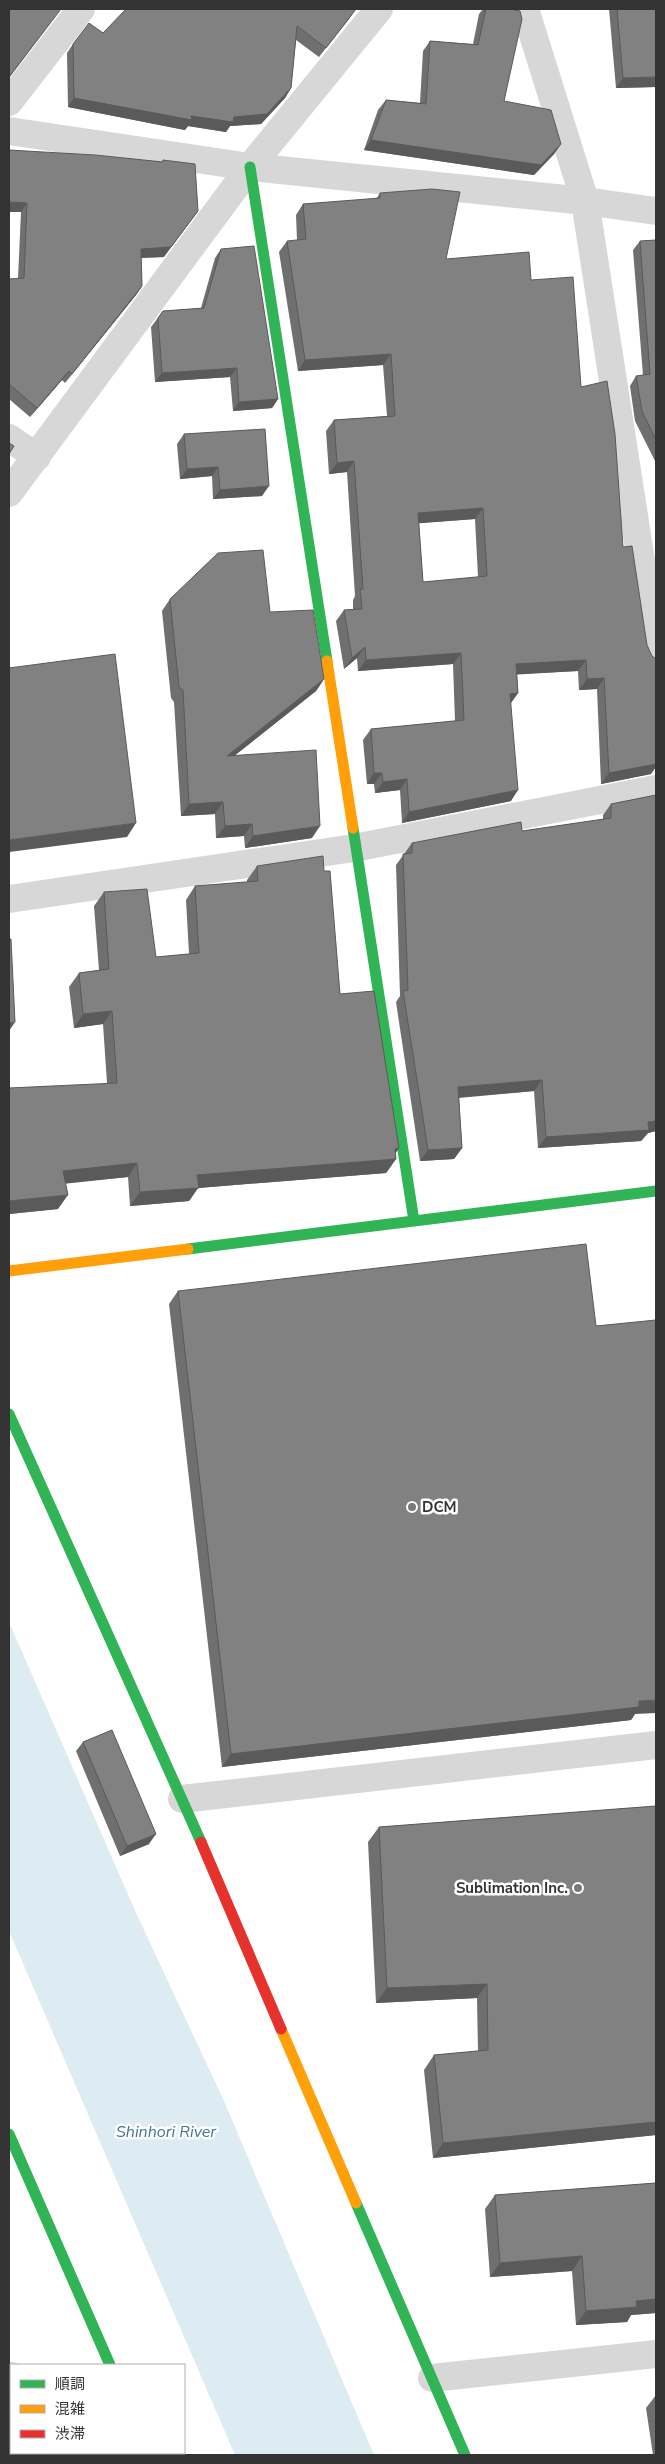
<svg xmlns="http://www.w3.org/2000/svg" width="665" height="2464" font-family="'Nunito Sans','Noto Sans JP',sans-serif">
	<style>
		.water { fill: #ddebf3 }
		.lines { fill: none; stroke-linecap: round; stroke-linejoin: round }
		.street { stroke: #d7d7d7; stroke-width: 28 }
		.fast { stroke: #30b455; stroke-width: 11 }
		.slow { stroke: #ff9f0a; stroke-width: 11 }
		.jam { stroke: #e5322d; stroke-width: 11 }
		.wall { fill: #6f6f6f; fill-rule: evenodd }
		.shaded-wall { fill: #5a5a5a }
		.building { fill: #818181; stroke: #5a5a5a; fill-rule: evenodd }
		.poi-dot { fill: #7a7a7a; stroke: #fff; stroke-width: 2 }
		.labels { text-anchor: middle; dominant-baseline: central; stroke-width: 5; stroke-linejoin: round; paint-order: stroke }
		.poi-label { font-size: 15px; font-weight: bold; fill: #333; stroke: #fff; text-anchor: start }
		.water-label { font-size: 16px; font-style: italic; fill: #3f7597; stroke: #fff }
	</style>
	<rect width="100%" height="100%" fill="#fff"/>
	<path class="water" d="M9,1622L137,1915L224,2101L374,2455H235L9,1931Z"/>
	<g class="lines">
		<path class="street" d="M525,9L585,201L656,657
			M9,102L81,9
			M9,131L250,167L585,201L656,211
			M9,438L37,457
			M9,493L250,167L379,9
			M9,899L354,848L656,789
			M182,1799L656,1745
			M9,2376H11
			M432,2378L656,2354"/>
		<path class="fast" d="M250,167L327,661
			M353,828L414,1221
			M188,1249L656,1191
			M9,1414L201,1842
			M9,2134L110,2365
			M356,2203L465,2455
			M149,2453L150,2455"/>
		<path class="slow" d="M327,661L353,828
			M9,1271L188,1249
			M281,2029L356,2203"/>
		<path class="jam" d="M201,1842L281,2029"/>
	</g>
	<path class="wall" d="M356,9L319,57L296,40L291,88L285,98L261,124L230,126L226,132L188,126L185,130L68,107L67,53L73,44L103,33Z
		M483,9H510L504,101L561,144L554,154L534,175L364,150L378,110L386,100L420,103L423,51L430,41L473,44L479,14Z
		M609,9H656V87L616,88Z
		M9,150L162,162L163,160L164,257L141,258L142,286L136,295L65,383L62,380L30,417L9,399V279H18L21,212H9Z
		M380,193L446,259L531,280L581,387L623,547L651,774L601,784L597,689L579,690L578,671L517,674L518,693L511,703V801L402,823L400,790L375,793L374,784H367L363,740L371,729L455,721L453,664L358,671L357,658L344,669L336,621L344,610L353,609V600L355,596L347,472L329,474L326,431L334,420L387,416L383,365L298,371L279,252L287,241L297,240L296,215L303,204L376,199ZM475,519L478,577L423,582L419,523Z
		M656,240V463L635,421L630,386L636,376L643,375L633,250L640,241Z
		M221,249L278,399L272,408L233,411L230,377L155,382L151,327L163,311L201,308L215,258Z
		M184,434L262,496L213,499L212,476L180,479L177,444Z
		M170,599L270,612L324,679L316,691L235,755L312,838L245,848L244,836L216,838L215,814L181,816L174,702L171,698L162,611Z
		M656,795V1131L648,1133L641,1141L538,1148L534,1091L459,1098L462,1148L454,1159L420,1161L396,1002L400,996L396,865L412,843L522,831L603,819V815L611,804Z
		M257,866L324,871L340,994L399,1148L395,1154L396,1159L386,1173L198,1188L189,1201L130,1206L128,1177L65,1183L58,1209L9,1214L107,1083L103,1024L74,1028L69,987L79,973L99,970L94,906L104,892L156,957L189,954L186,900L195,886L247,882V880Z
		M178,1291L635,1714L631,1720L222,1767L169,1304Z
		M83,1742L149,1844L120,1856L76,1751Z
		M656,1806V2135L433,2158L424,2070L434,2055L478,2051L477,1998L376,2003L368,1842L379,1827Z
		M656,2183V2313L631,2315L627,2322L576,2325L572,2271L490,2277L485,2209L495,2195Z
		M656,2395V2455H653L646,2408Z"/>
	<path class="shaded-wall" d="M61,9L9,78V77Z
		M356,9L349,19L319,57L326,48Z
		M656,77V87L616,88L623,78Z
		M291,88L285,98L261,124L230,126L226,132L188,126L185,130L68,107L74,98L191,116L234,117Z
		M371,140L561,144L554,154L534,175L364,150Z
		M9,202L27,203L21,212H9Z
		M198,211L164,257L134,258L141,249Z
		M142,286L136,295L65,383L72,374Z
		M391,354L383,365L298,371L305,360Z
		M237,368L230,377L155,382L162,373Z
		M69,371L62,380L30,417L37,408Z
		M278,399L272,408L233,411L239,402Z
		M354,461L347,472L329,474L337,463Z
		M218,467L212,476L180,479L187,469Z
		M269,486L262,496L213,499L220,490Z
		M483,508L475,519L410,524L418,513Z
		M365,647L357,658L344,669L352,658Z
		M461,653L453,664L358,671L366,660Z
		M586,660L578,671L509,675L516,664Z
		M604,678L597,689L579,690L587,679Z
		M324,679L316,691L219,768L227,756Z
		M518,693L510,704V694Z
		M656,764V767L651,774L601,784L609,773Z
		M374,773H382L374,784H367Z
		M407,779L400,790L375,793L383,782Z
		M518,790L511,801L402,823L409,812Z
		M223,802L215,814L181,816L189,804Z
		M136,823L127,837L9,852V840Z
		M252,824L244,836L216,838L225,826Z
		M320,826L312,838L245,848L253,836Z
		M112,1011L103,1024L74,1028L83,1014Z
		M15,1022L9,1031V1023Z
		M542,1080L534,1091L451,1098L458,1087Z
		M656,1121V1131L648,1133L641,1141L538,1148L546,1137Z
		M399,1148L391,1160L396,1159L386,1173L198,1188L189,1201L130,1206L140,1192L197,1175Z
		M462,1148L454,1159L420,1161L428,1150Z
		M137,1163L128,1177L53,1185L63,1171Z
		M68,1195L58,1209L9,1214V1201Z
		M656,1700V1713L635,1714L631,1720L222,1767L231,1754L639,1701Z
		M156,1834L149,1844L120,1856L127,1846Z
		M487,1984L477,1998L376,2003L387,1988Z
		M656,2122V2135L433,2158L443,2143Z
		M582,2256L572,2271L490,2277L500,2263Z
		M656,2299V2313L631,2315L627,2322L576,2325L586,2311L636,2301Z"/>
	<path class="building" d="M9,9H61L9,77Z
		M126,9H356L326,48L297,26L291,88L267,114L234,117L233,122L191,116L192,120L74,98L73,44L89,23L103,33Z
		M486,9H510L520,11L522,19L504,101L551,110L561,144L541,165L371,140L386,100L426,104L430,41L478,45Z
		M617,9H656V77L623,78Z
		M9,150L95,155L163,162V160L195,164L198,211L171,247L141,249L142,286L72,374L69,371L37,408L9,384V279L24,278L27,203L9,202Z
		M432,189L460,192L446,259L529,252L531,280L573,277L581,387L607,381L615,434L623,547L632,546L647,645L652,656L656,659V764L609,773L604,678L587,679L586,660L516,664L518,693L510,694L518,790L409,812L407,779L383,782L382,773H374L371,729L464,720L461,653L366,660L365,647L352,658L344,610L362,609L360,589H363L354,461L337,463L334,420L395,416L391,354L305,360L287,241L306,239L303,204L380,198V193ZM483,508L487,576L423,582L418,513Z
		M656,240V440L642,411L636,376L650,374L640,241Z
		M254,246L278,399L239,402L237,368L162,373L158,318L163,311L204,308L221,249Z
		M265,429L269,486L220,490L218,467L187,469L184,434Z
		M9,443L14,446L9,454Z
		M263,550L270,612L313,610L324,679L227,756L316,750L320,826L253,836L252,824L225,826L223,802L189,804L183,690L179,687L170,599L218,553Z
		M115,654L136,823L9,840V668Z
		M656,795V1121L648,1122L649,1130L546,1137L542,1080L458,1087L462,1148L428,1150L403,991L408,990L403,854L412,853V843L521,822L522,831L611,818V804Z
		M323,856L324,871H330L340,994L374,991L399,1148L395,1149L396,1159L197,1175L199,1188L140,1192L137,1163L63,1171L68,1195L9,1201V1088L117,1083L112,1011L83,1014L79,973L109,969L104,892L147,889L156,957L199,953L195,886L258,881L257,866Z
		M9,939H11L15,1022L9,1023Z
		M586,1244L596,1326L656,1320V1700L639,1701V1707L231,1754L178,1291Z
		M112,1730L156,1834L127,1846L83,1742Z
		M656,1806V2122L443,2143L434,2055L488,2050L487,1984L387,1988L379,1827Z
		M656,2183V2299L636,2301L637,2307L586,2311L582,2256L500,2263L495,2195Z
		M11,2431V2453H82V2455H9V2432Z"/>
	<g class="poi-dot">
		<circle cx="412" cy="1507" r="5"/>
		<circle cx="578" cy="1888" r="5"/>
	</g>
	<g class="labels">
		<g class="poi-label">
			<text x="422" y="1507">DCM</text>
			<text x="568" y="1888" text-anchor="end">Sublimation Inc.</text>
		</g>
		<g class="water-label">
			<text x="166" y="2132">Shinhori River</text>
		</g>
	</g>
	<rect width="665" height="2464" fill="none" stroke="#333333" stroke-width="20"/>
	<rect x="10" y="2364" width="175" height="90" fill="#ffffff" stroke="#adadad"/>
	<rect x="20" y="2380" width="25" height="8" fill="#30b455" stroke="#adadad"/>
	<text x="55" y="2389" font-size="15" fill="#333333">順調</text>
	<rect x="20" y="2405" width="25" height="8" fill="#ff9f0a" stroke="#adadad"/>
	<text x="55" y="2414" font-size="15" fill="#333333">混雑</text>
	<rect x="20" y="2430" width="25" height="8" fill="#e5322d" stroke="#adadad"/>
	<text x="55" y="2439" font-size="15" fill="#333333">渋滞</text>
</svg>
